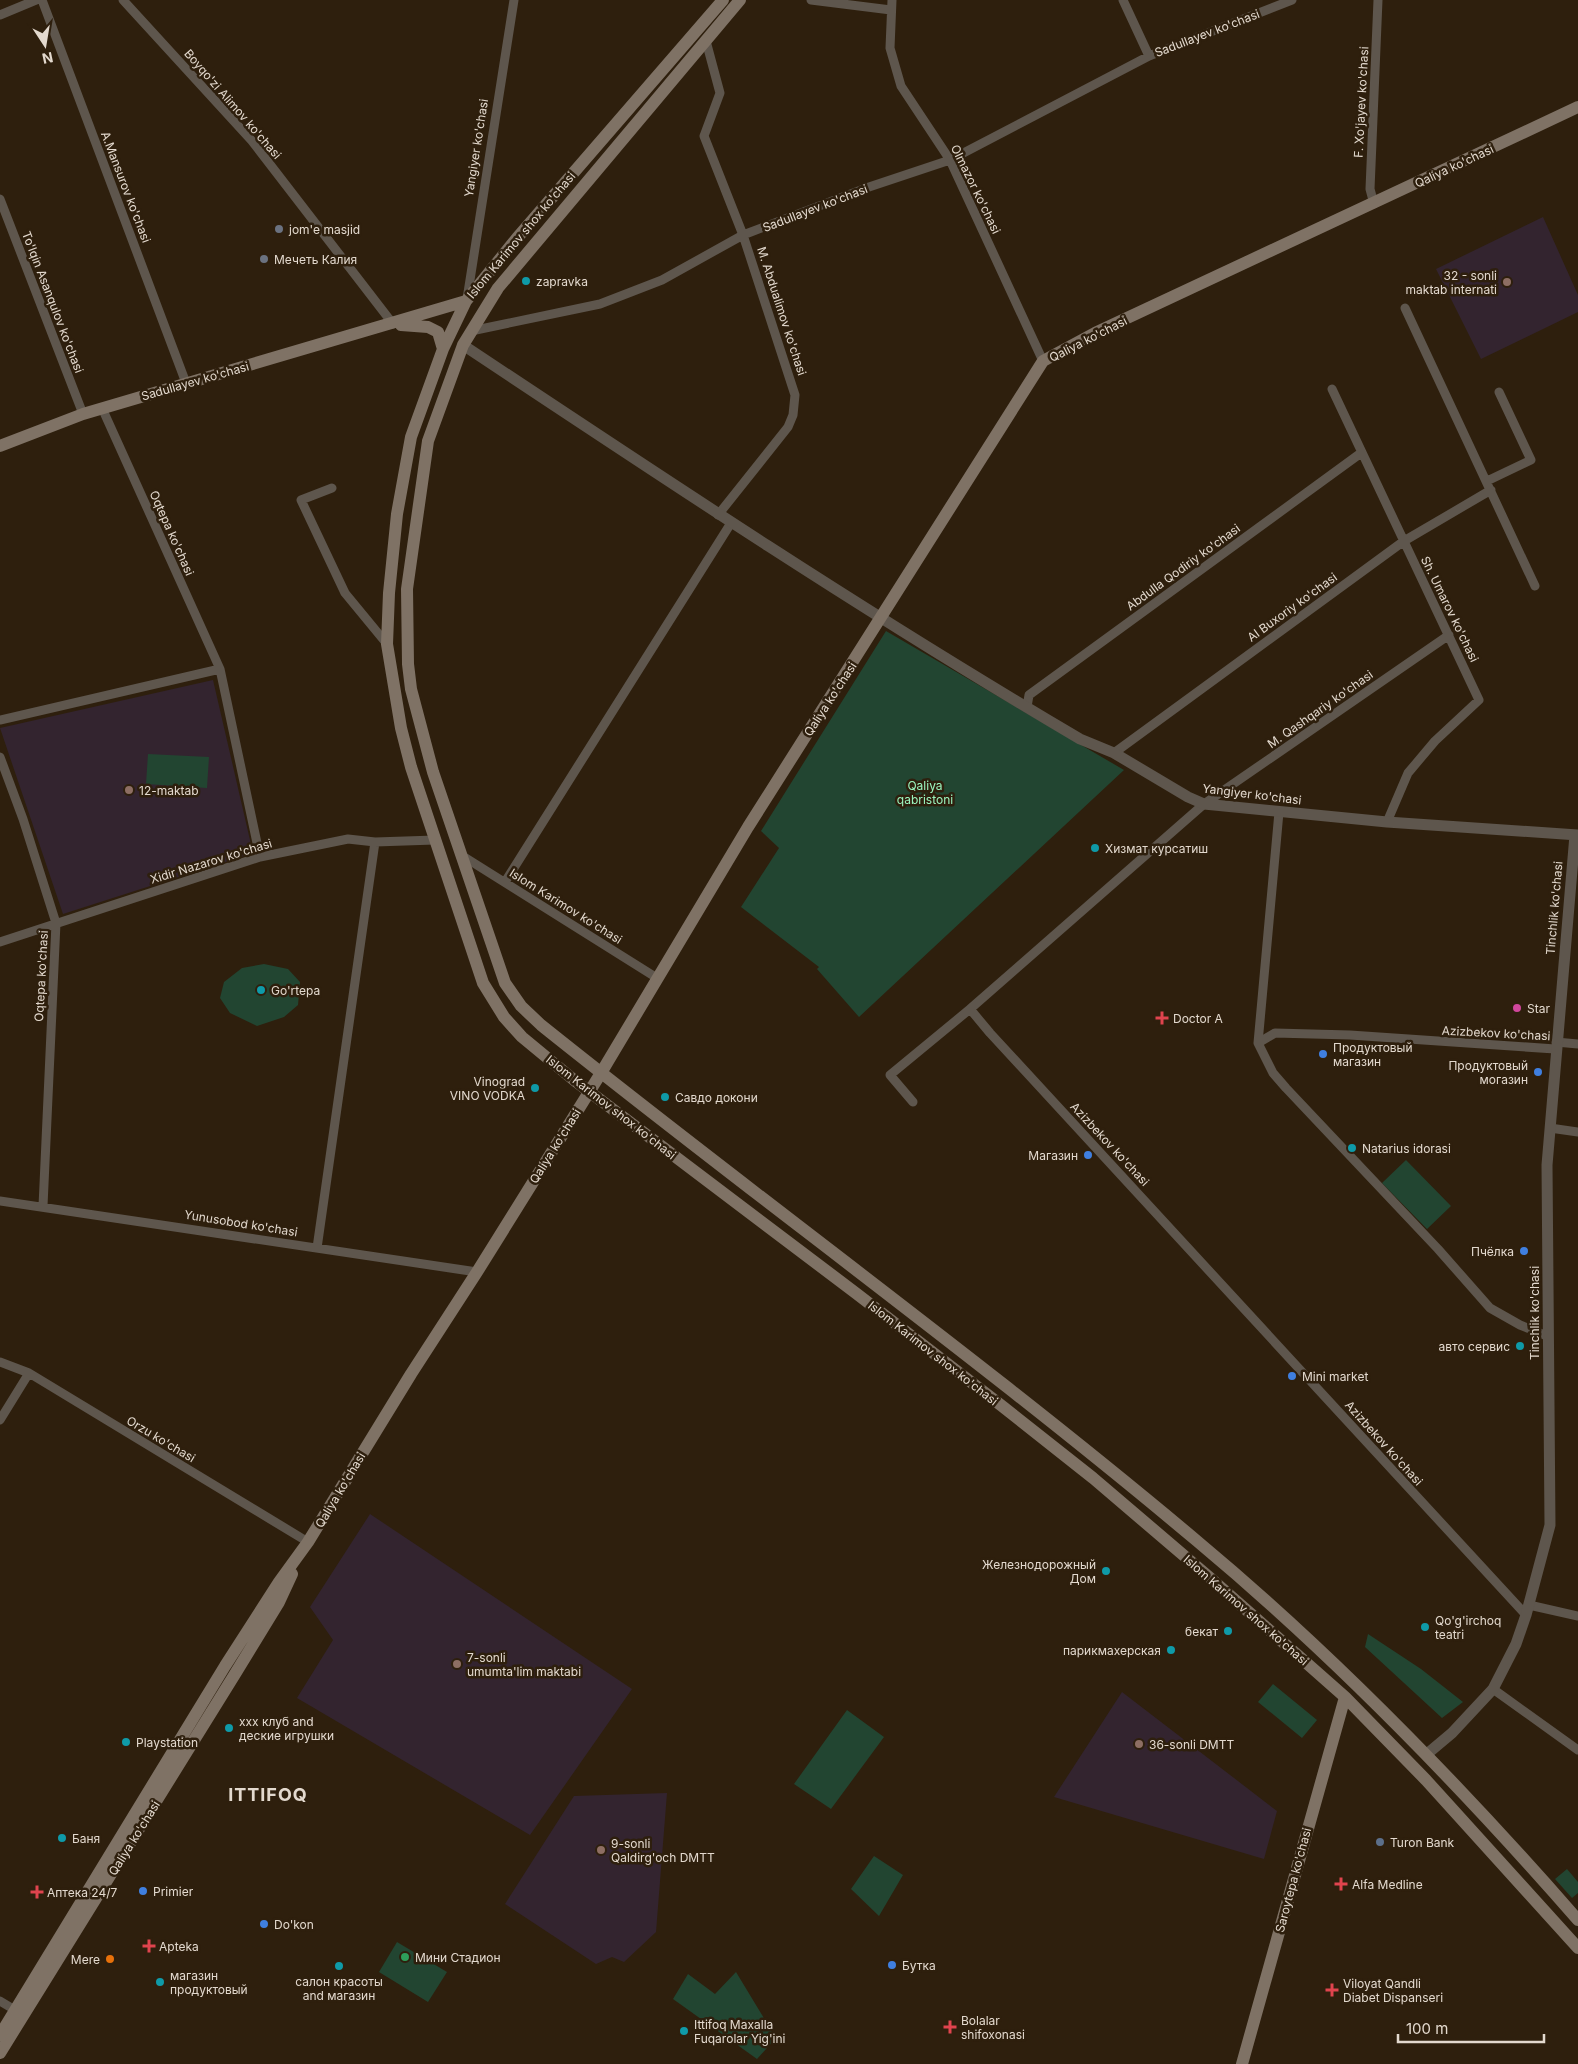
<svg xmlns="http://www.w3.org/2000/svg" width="1578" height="2064" font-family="Inter,sans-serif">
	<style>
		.education { fill: #33242f }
		.green { fill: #224531 }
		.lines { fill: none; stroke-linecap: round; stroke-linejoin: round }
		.minor { stroke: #5e564d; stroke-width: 9 }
		.tertiary { stroke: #5e564d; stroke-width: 11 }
		.secondary { stroke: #7f7265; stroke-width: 12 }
		.worship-dot { fill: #6b7280; stroke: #2e1f0d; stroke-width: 2 }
		.culture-dot { fill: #0f9aa8; stroke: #2e1f0d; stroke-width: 2 }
		.education-dot { fill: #8d6e63; stroke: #2e1f0d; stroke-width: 2 }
		.hotel-dot { fill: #d1479c; stroke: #2e1f0d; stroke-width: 2 }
		.health-dot { fill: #e0444e; stroke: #2e1f0d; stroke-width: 2 }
		.shop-dot { fill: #3f7fe0; stroke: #2e1f0d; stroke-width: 2 }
		.service-dot { fill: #5c6f8a; stroke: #2e1f0d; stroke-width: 2 }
		.leisure-dot { fill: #2e9e5b; stroke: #2e1f0d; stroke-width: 2 }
		.food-dot { fill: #e8710a; stroke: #2e1f0d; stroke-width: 2 }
		.labels { text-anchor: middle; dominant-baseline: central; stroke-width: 5; stroke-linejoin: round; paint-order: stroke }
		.street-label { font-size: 12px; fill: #e3d9ce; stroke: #2e1f0d }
		.poi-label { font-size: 12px; fill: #e3d9ce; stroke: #2e1f0d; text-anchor: start }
		.park-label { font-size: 12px; fill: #9bf4be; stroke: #2e1f0d }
		.district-label { font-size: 18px; font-weight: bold; letter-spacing: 1px; fill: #e3d9ce; stroke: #2e1f0d }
	</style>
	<rect width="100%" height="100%" fill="#2e1f0d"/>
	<path class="education" d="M1543,217L1578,295V312L1481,359L1436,269Z
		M213,680L253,853L63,914L0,728Z
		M370,1514L632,1689L530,1835L297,1698L333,1640L310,1607Z
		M1122,1692L1277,1811L1264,1859L1054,1797Z
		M667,1793L656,1932L624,1962L612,1957L596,1964L505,1904L574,1796Z"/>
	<path class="green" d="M886,631L1124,770L859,1017L817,969L819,967L741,907L779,848L761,831Z
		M148,754L209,757L207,788L146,784Z
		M264,964L288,969L300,982L298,1005L284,1017L257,1026L230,1013L220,998L224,982L242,968Z
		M1406,1160L1451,1206L1427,1229L1382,1183Z
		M1368,1634L1421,1669L1463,1702L1442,1718L1365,1647Z
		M1273,1684L1317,1720L1302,1738L1258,1702Z
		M847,1710L884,1737L831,1809L794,1784Z
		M874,1856L903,1875L879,1916L851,1889Z
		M1567,1869L1578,1882V1893L1572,1898L1555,1879Z
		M397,1942L447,1972L428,2002L379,1972Z
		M736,1972L776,2038L757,2059L673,1999L688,1974L715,1994Z"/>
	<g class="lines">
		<path class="minor" d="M42,0L186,383
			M123,0L252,141L393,324
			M811,0L891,10
			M892,0L890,48L901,86L950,160L1043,361
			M1123,0L1149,56
			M0,15L36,0
			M706,41L720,93L704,136L743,235L795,395L793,415L788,427L718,515
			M0,199L83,414
			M1374,204L1370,189L1378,0
			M467,299L514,0
			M1405,308L1535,586
			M471,331L600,304L662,280L743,235L869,187L950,160L1149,56L1292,0
			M1332,389L1479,700L1435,741L1408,773L1387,822
			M102,408L220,669L260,857
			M1487,481L1531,460L1499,392
			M332,488L301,500L345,593L387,644
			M1449,635L1204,804L970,1009L990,1033L1526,1615
			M1027,707L1029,695L1361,453
			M0,720L220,669
			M1114,753L1404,541L1491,490
			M0,757L23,819L56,923L43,1206
			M1279,812L1258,1043L1275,1033L1350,1035L1555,1049
			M461,855L657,978
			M505,882L731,523
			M0,942L260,857L348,839L375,842L435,840
			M1556,1042L1578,1044
			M1258,1043L1273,1073L1286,1088L1438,1249L1490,1308L1520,1325L1547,1336
			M913,1102L890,1075L970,1009
			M1550,1128L1578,1132
			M0,1201L477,1272
			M317,1248L375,842
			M0,1362L29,1373L308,1542
			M0,1420L29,1373
			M1529,1605L1578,1616
			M1493,1689L1578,1750
			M0,2001L15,2010"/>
		<path class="tertiary" d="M463,345C666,480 869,615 1080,739L1114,753L1188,797L1204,804L1387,822L1578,835
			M1427,1754L1452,1733L1493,1689L1516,1644L1526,1615L1550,1525L1547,1165L1575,835"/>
		<path class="secondary" d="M723,0L517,238L466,301L443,349L411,437L397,514L389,593L387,644L401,728L411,767L483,983L504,1017L522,1037L574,1080L857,1294L1002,1406L1093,1478L1209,1577L1345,1697L1426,1780L1578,1948
			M740,0L498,288L463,345L428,441L407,589L408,664L411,689L433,772L505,983L521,1006L541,1025C758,1199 984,1362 1197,1541C1335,1656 1460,1785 1578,1920
			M401,325L428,327L438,332L443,349
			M0,446L83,414L466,301
			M0,2035L225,1666L279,1582L308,1542L411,1374L477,1272L601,1073L748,827L1043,361L1095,333L1578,107
			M0,2053L235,1674L279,1602L292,1574
			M1242,2064L1345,1697"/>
	</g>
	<g class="worship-dot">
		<circle cx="279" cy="229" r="5"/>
		<circle cx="264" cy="259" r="5"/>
	</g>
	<g class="culture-dot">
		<circle cx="526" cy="281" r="5"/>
		<circle cx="1095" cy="848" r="5"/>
		<circle cx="261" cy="990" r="5"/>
		<circle cx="535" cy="1088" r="5"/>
		<circle cx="665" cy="1097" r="5"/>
		<circle cx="1352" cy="1148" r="5"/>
		<circle cx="1520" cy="1346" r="5"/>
		<circle cx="1106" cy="1571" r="5"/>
		<circle cx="1425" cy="1627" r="5"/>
		<circle cx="1228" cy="1631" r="5"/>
		<circle cx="1171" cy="1650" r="5"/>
		<circle cx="229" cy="1728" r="5"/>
		<circle cx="126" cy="1742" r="5"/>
		<circle cx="62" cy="1838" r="5"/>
		<circle cx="339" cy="1966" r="5"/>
		<circle cx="160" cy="1982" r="5"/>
		<circle cx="684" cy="2031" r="5"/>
	</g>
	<g class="education-dot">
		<circle cx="1507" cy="282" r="5"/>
		<circle cx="129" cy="790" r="5"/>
		<circle cx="457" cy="1664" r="5"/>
		<circle cx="1139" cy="1744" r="5"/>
		<circle cx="601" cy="1850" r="5"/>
	</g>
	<circle class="hotel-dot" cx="1517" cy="1008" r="5"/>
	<g class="health-dot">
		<path d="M1159.5 1010.5h5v5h5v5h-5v5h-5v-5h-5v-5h5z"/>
		<path d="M1338.5 1876.5h5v5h5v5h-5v5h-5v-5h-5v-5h5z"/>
		<path d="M34.5 1884.5h5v5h5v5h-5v5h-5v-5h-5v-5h5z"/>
		<path d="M146.5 1938.5h5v5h5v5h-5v5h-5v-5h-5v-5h5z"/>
		<path d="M1329.5 1982.5h5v5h5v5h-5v5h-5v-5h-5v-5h5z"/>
		<path d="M947.5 2019.5h5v5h5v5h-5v5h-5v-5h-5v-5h5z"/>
	</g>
	<g class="shop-dot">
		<circle cx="1323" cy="1054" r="5"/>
		<circle cx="1538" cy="1072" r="5"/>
		<circle cx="1088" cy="1155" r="5"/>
		<circle cx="1524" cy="1251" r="5"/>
		<circle cx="1292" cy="1376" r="5"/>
		<circle cx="143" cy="1891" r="5"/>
		<circle cx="264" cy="1924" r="5"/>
		<circle cx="892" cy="1965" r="5"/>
	</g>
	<circle class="service-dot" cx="1380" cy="1842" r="5"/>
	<circle class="leisure-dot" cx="405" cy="1957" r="5"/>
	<circle class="food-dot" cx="110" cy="1959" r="5"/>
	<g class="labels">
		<g class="street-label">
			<text transform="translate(1207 33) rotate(-21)">Sadullayev ko'chasi</text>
			<text transform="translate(1361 102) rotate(-87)">F. Xo'jayev ko'chasi</text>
			<text transform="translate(233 104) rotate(49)">Boyqo'zi Alimov ko'chasi</text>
			<text transform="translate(476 148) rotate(-81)">Yangiyer ko'chasi</text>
			<text transform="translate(1454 166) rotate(-25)">Qaliya ko'chasi</text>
			<text transform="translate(126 187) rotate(69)">A.Mansurov ko'chasi</text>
			<text transform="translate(976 189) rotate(64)">Olmazor ko'chasi</text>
			<text transform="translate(815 208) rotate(-21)">Sadullayev ko'chasi</text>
			<text transform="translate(521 235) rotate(-50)">Islom Karimov shox ko'chasi</text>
			<text transform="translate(53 302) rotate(69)">To'lqin Asanqulov ko'chasi</text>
			<text transform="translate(782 311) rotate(72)">M. Abdualimov ko'chasi</text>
			<text transform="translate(1088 339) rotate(-27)">Qaliya ko'chasi</text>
			<text transform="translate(195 381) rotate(-16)">Sadullayev ko'chasi</text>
			<text transform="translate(172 533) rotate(66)">Oqtepa ko'chasi</text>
			<text transform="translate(1183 567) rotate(-36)">Abdulla Qodiriy ko'chasi</text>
			<text transform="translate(1292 607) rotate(-36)">Al Buxoriy ko'chasi</text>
			<text transform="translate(1450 609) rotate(64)">Sh. Umarov ko'chasi</text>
			<text transform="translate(830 699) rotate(-57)">Qaliya ko'chasi</text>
			<text transform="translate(1320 709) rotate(-35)">M. Qashqariy ko'chasi</text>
			<text transform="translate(1252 794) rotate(7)">Yangiyer ko'chasi</text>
			<text transform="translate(211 861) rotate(-17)">Xidir Nazarov ko'chasi</text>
			<text transform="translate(566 906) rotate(32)">Islom Karimov ko'chasi</text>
			<text transform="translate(1554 908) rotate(-85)">Tinchlik ko'chasi</text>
			<text transform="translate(41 976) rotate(-87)">Oqtepa ko'chasi</text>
			<text transform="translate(1496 1033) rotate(3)">Azizbekov ko'chasi</text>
			<text transform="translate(611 1107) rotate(38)">Islom Karimov shox ko'chasi</text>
			<text transform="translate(1110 1144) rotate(47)">Azizbekov ko'chasi</text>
			<text transform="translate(555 1146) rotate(-58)">Qaliya ko'chasi</text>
			<text transform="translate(241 1223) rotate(9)">Yunusobod ko'chasi</text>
			<text transform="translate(1534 1313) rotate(-90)">Tinchlik ko'chasi</text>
			<text transform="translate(933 1353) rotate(38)">Islom Karimov shox ko'chasi</text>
			<text transform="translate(161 1439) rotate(31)">Orzu ko'chasi</text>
			<text transform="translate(1384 1443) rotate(48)">Azizbekov ko'chasi</text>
			<text transform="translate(340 1490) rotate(-59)">Qaliya ko'chasi</text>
			<text transform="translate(1246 1610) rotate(41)">Islom Karimov shox ko'chasi</text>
			<text transform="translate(134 1838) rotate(-58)">Qaliya ko'chasi</text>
			<text transform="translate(1293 1880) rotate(-75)">Saroytepa ko'chasi</text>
		</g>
		<g class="poi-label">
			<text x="289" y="229">jom'e masjid</text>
			<text x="274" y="259">Мечеть Калия</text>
			<text x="1497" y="275" text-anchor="end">32 - sonli<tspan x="1497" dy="14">maktab internati</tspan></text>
			<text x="536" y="281">zapravka</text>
			<text x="139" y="790">12-maktab</text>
			<text x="1105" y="848">Хизмат курсатиш</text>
			<text x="271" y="990">Go'rtepa</text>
			<text x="1527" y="1008">Star</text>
			<text x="1173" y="1018">Doctor A</text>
			<text x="1333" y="1047">Продуктовый<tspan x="1333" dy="14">магазин</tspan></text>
			<text x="1528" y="1065" text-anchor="end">Продуктовый<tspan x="1528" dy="14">могазин</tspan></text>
			<text x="525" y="1081" text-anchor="end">Vinograd<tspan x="525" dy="14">VINO VODKA</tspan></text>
			<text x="675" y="1097">Савдо докони</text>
			<text x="1362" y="1148">Natarius idorasi</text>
			<text x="1078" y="1155" text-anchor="end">Магазин</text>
			<text x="1514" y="1251" text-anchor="end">Пчёлка</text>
			<text x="1510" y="1346" text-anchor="end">авто сервис</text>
			<text x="1302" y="1376">Mini market</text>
			<text x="1096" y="1564" text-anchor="end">Железнодорожный<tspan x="1096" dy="14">Дом</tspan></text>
			<text x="1435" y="1620">Qo'g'irchoq<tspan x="1435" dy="14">teatri</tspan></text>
			<text x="1218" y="1631" text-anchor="end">бекат</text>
			<text x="1161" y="1650" text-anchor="end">парикмахерская</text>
			<text x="467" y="1657">7-sonli<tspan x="467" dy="14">umumta'lim maktabi</tspan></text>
			<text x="239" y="1721">ххх клуб and<tspan x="239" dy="14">деские игрушки</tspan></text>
			<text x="136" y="1742">Playstation</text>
			<text x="1149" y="1744">36-sonli DMTT</text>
			<text x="72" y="1838">Баня</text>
			<text x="1390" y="1842">Turon Bank</text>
			<text x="611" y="1843">9-sonli<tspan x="611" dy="14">Qaldirg'och DMTT</tspan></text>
			<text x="1352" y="1884">Alfa Medline</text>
			<text x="153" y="1891">Primier</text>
			<text x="47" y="1892">Аптека 24/7</text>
			<text x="274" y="1924">Do'kon</text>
			<text x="159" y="1946">Apteka</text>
			<text x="415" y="1957">Мини Стадион</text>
			<text x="100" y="1959" text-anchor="end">Mere</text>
			<text x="902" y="1965">Бутка</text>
			<text x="170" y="1975">магазин<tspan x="170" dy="14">продуктовый</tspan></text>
			<text x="339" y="1981" text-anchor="middle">салон красоты<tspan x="339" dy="14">and магазин</tspan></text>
			<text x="1343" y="1983">Viloyat Qandli<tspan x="1343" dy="14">Diabet Dispanseri</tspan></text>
			<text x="961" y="2020">Bolalar<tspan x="961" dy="14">shifoxonasi</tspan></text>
			<text x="694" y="2024">Ittifoq Maxalla<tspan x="694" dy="14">Fuqarolar Yig'ini</tspan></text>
		</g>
		<g class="park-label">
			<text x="925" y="785">Qaliya<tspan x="925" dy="14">qabristoni</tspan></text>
		</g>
		<g class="district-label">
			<text x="268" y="1794">ITTIFOQ</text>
		</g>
	</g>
	<g transform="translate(45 45) rotate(168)" stroke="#2e1f0d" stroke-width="4" paint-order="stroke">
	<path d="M0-4L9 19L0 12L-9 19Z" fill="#e3d9ce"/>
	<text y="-8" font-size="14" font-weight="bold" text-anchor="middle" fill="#e3d9ce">N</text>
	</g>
	<path d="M1398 2034v8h146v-8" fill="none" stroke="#e3d9ce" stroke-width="2.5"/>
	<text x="1406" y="2034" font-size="15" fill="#e3d9ce" stroke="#2e1f0d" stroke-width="4" paint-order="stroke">100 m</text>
</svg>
